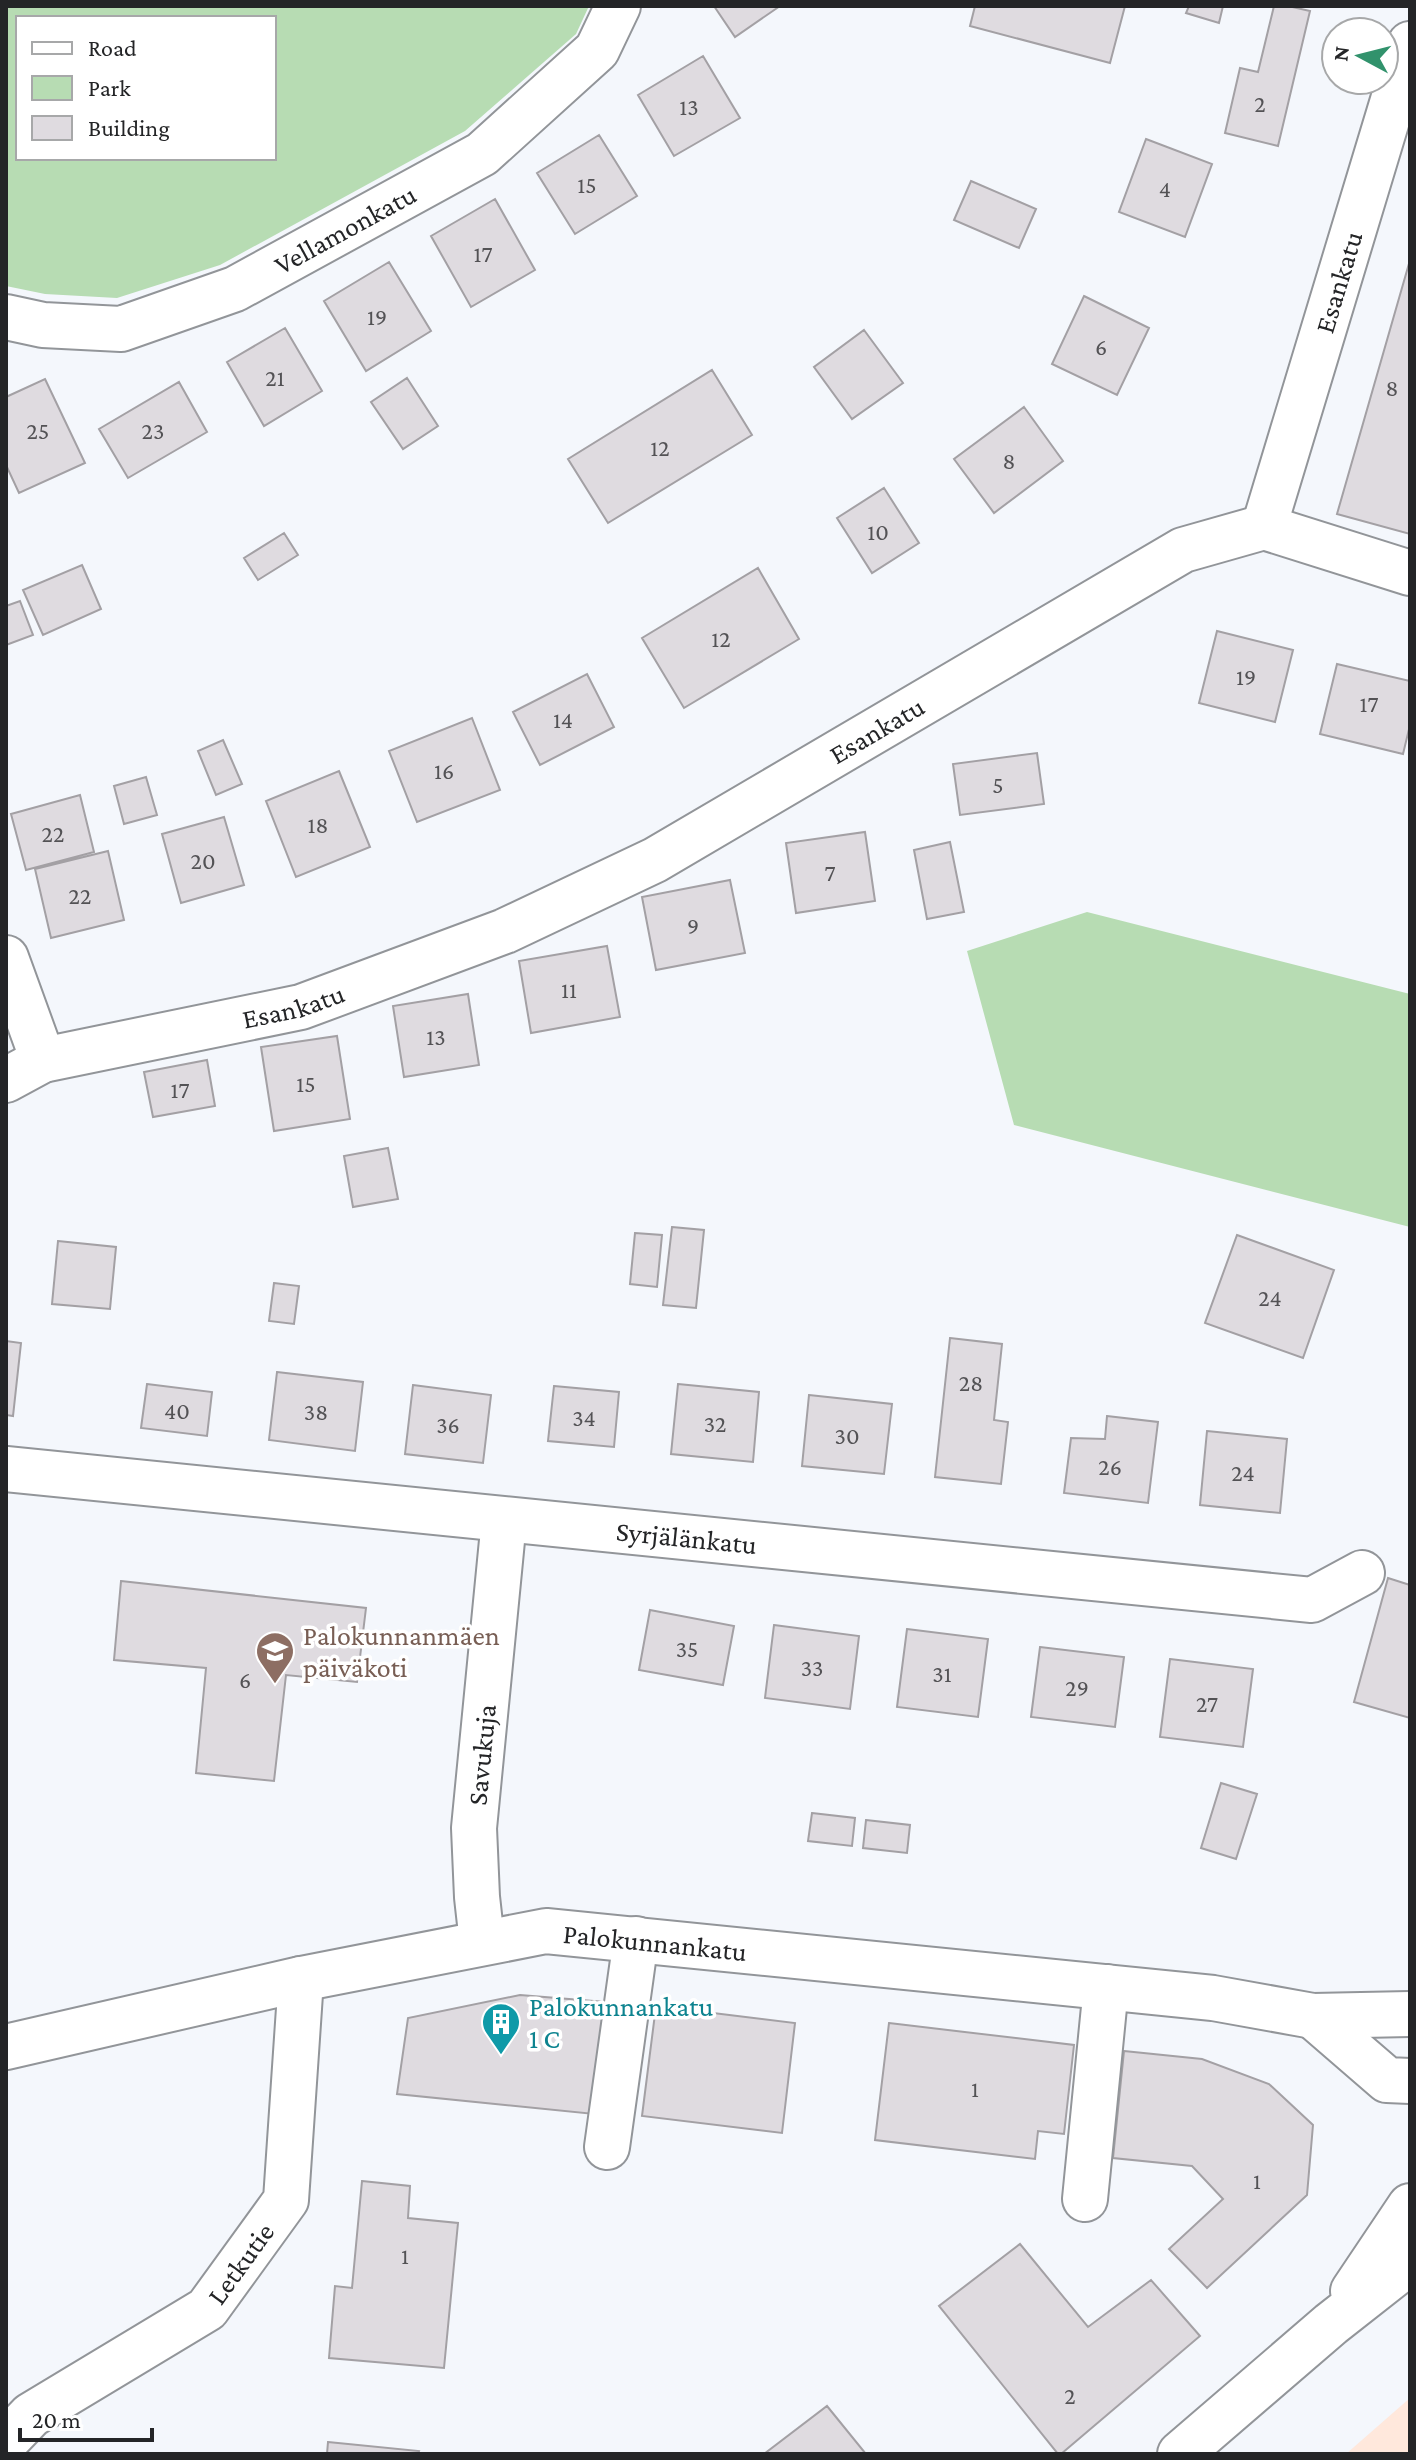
<svg xmlns="http://www.w3.org/2000/svg" width="1416" height="2460" font-family="'Crimson Pro',serif">
	<style>
		.industrial { fill: #ffe8dc }
		.green { fill: #b7dcb3; fill-rule: evenodd }
		.building { fill: #dfdbe0; stroke: #a3a0a4; stroke-width: 2 }
		.lines { fill: none; stroke-linecap: round; stroke-linejoin: round }
		.minor-casing { stroke: #929599; stroke-width: 48 }
		.major-casing { stroke: #929599; stroke-width: 48 }
		.minor { stroke: #fff; stroke-width: 44 }
		.major { stroke: #fff; stroke-width: 44 }
		.labels { text-anchor: middle; dominant-baseline: central; stroke-width: 7; stroke-linejoin: round; paint-order: stroke }
		.number-label { font-size: 24px; fill: #535255 }
		.street-label { font-size: 28px; fill: #242527; stroke: #fff }
		.education-label { font-size: 28px; fill: #785e54; stroke: #fff; text-anchor: start }
		.culture-label { font-size: 28px; fill: #0d838f; stroke: #fff; text-anchor: start }
	</style>
	<rect width="100%" height="100%" fill="#f4f7fc"/>
	<path class="industrial" d="M1410,2398V2454H1346Z"/>
	<path class="green" d="M6,6H589L576,34L465,131L220,265L117,298L45,294L6,286ZM18,18H274V158H18Z
		M1087,912L1410,994V1227L1014,1125L967,951Z"/>
	<path class="building" d="M714,6H780L735,37Z
		M975,6H1125L1110,63L970,26Z
		M1189,6H1223L1219,23L1186,13Z
		M1274,6H1288L1310,11L1278,146L1225,133L1240,68L1258,72Z
		M703,56L740,118L674,156L638,95Z
		M599,135L637,196L575,234L537,173Z
		M1146,139L1212,164L1185,237L1119,212Z
		M971,181L1036,209L1019,248L954,220Z
		M495,199L535,270L471,307L431,236Z
		M1410,260V534L1337,514Z
		M389,262L431,331L366,371L324,301Z
		M1084,296L1149,328L1117,395L1052,364Z
		M285,328L322,391L264,426L227,362Z
		M864,330L903,383L852,419L814,367Z
		M712,370L752,435L608,523L568,459Z
		M407,378L438,426L403,449L371,402Z
		M45,379L85,463L19,493L6,465V397Z
		M179,382L207,432L128,478L99,429Z
		M1024,407L1063,461L994,513L954,459Z
		M884,488L919,543L872,573L837,518Z
		M284,533L298,555L258,580L244,558Z
		M82,565L101,609L43,635L23,590Z
		M758,568L799,639L684,708L642,638Z
		M20,601L33,635L6,645V606Z
		M1217,631L1293,650L1275,722L1199,703Z
		M1337,664L1410,681V725L1403,754L1320,734Z
		M587,674L614,727L540,765L513,712Z
		M472,718L500,790L417,822L389,751Z
		M223,740L242,784L216,795L198,751Z
		M1037,753L1044,804L960,815L953,764Z
		M339,771L370,847L296,877L266,801Z
		M146,777L157,815L124,824L114,786Z
		M80,795L94,852L26,870L11,814Z
		M224,817L244,885L181,903L162,834Z
		M865,832L875,901L796,913L786,843Z
		M950,842L964,912L927,919L914,850Z
		M108,851L124,920L51,938L35,869Z
		M730,880L745,953L656,970L642,897Z
		M607,946L620,1017L531,1033L519,961Z
		M468,994L479,1065L404,1077L393,1006Z
		M337,1036L350,1119L274,1131L261,1047Z
		M207,1060L215,1106L153,1117L144,1072Z
		M388,1148L398,1199L353,1207L344,1156Z
		M672,1227L704,1230L696,1308L663,1305Z
		M635,1233L662,1235L657,1287L630,1284Z
		M1237,1235L1334,1270L1303,1358L1205,1323Z
		M58,1241L116,1247L110,1309L52,1304Z
		M274,1283L299,1286L294,1324L269,1321Z
		M950,1338L1002,1344L994,1420L1008,1422L1001,1484L935,1477Z
		M6,1341L21,1343L13,1416L6,1415Z
		M277,1372L363,1382L355,1451L269,1440Z
		M147,1384L212,1392L207,1436L141,1428Z
		M678,1384L759,1392L753,1462L671,1454Z
		M413,1385L491,1395L483,1463L405,1454Z
		M554,1386L619,1392L614,1447L548,1441Z
		M809,1395L892,1404L884,1474L802,1466Z
		M1107,1416L1158,1422L1148,1503L1064,1493L1071,1438L1105,1439Z
		M1207,1431L1287,1439L1280,1513L1200,1505Z
		M1388,1578L1410,1585V1718L1354,1702Z
		M121,1581L366,1608L357,1682L286,1675L274,1781L196,1773L206,1668L114,1660Z
		M650,1610L734,1626L723,1685L639,1670Z
		M774,1625L859,1636L850,1709L765,1698Z
		M907,1629L988,1639L978,1717L897,1707Z
		M1040,1647L1124,1657L1115,1727L1031,1717Z
		M1170,1659L1253,1669L1243,1747L1160,1737Z
		M1221,1783L1257,1794L1236,1859L1201,1848Z
		M812,1813L855,1818L852,1846L808,1841Z
		M866,1820L910,1825L907,1853L863,1848Z
		M520,1995L605,2002L594,2114L397,2094L408,2018Z
		M656,2006L795,2023L782,2133L642,2116Z
		M889,2023L1074,2045L1064,2134L1038,2131L1035,2159L875,2140Z
		M1124,2051L1202,2059L1269,2084L1313,2125L1307,2195L1207,2288L1169,2249L1223,2199L1192,2166L1113,2158Z
		M362,2181L410,2186L408,2218L458,2223L444,2368L329,2358L335,2286L352,2288Z
		M1020,2244L1088,2327L1151,2280L1200,2336L1061,2454H1058L939,2306Z
		M827,2406L866,2454H764Z
		M328,2442L419,2451L418,2454H327Z"/>
	<g class="lines">
		<g class="minor-casing">
			<g id="minor">
				<path id="s1" d="M6,317L43,325L121,329L235,289L482,154L597,50L618,6"/>
				<path id="s2" d="M1264,527L1410,44"/>
				<path d="M1264,527L1410,573"/>
				<path d="M6,958L43,1060"/>
				<path id="s3" d="M6,1080L43,1060L301,1007L505,931L655,860L1183,550L1264,527"/>
				<path id="s4" d="M6,1469L1312,1600L1362,1573"/>
				<path id="s5" d="M482,1942L477,1897L474,1828L504,1520"/>
				<path d="M1313,2016L1387,2080L1410,2081"/>
				<path id="s6" d="M6,2047L301,1979L546,1931L1213,1998L1313,2016L1410,2014"/>
				<path d="M607,2147L636,1939"/>
				<path d="M1085,2199L1106,1987"/>
				<path id="s7" d="M6,2441L31,2415L207,2309L286,2200L301,1979"/>
			</g>
		</g>
		<g class="major-casing">
			<path id="major" d="M1353,2291L1410,2206
				M1180,2454L1331,2324L1410,2262"/>
		</g>
		<use href="#minor" class="minor"/>
		<use href="#major" class="major"/>
	</g>
	<defs>
		<g id="school-pin" transform="scale(2)"><path d="M0 17L-7.5 6A9.5 9.5 0 1 1 7.5 6Z" fill="#8d6e63" stroke="#fff"/><path d="M0-5L7-2L0 1L-7-2ZM-4 1L0 2.5L4 1V4Q0 6-4 4Z" fill="#fff"/></g>
		<g id="building-pin" transform="scale(2)"><path d="M0 17L-7.5 6A9.5 9.5 0 1 1 7.5 6Z" fill="#0f9aa8" stroke="#fff"/><path d="M-4-6H4V6H1V3H-1V6H-4ZM-2.5-4.3h1.7v1.8h-1.7ZM.8-4.3h1.7v1.8H.8ZM-2.5-1h1.7V.8h-1.7ZM.8-1h1.7V.8H.8Z" fill="#fff"/></g>
	</defs>
	<g fill-rule="evenodd">
		<use href="#school-pin" x="275" y="1651"/>
		<use href="#building-pin" x="501" y="2022"/>
	</g>
	<g class="labels">
		<g class="number-label">
			<text x="1260" y="103">2</text>
			<text x="689" y="106">13</text>
			<text x="587" y="184">15</text>
			<text x="1165" y="188">4</text>
			<text x="483" y="253">17</text>
			<text x="377" y="316">19</text>
			<text x="1101" y="346">6</text>
			<text x="275" y="377">21</text>
			<text x="1392" y="387">8</text>
			<text x="38" y="430">25</text>
			<text x="153" y="430">23</text>
			<text x="660" y="447">12</text>
			<text x="1009" y="460">8</text>
			<text x="878" y="531">10</text>
			<text x="721" y="638">12</text>
			<text x="1246" y="676">19</text>
			<text x="1369" y="703">17</text>
			<text x="563" y="719">14</text>
			<text x="444" y="770">16</text>
			<text x="998" y="784">5</text>
			<text x="318" y="824">18</text>
			<text x="53" y="833">22</text>
			<text x="203" y="860">20</text>
			<text x="830" y="872">7</text>
			<text x="80" y="895">22</text>
			<text x="693" y="925">9</text>
			<text x="569" y="989">11</text>
			<text x="436" y="1036">13</text>
			<text x="306" y="1083">15</text>
			<text x="180" y="1089">17</text>
			<text x="1270" y="1297">24</text>
			<text x="971" y="1382">28</text>
			<text x="177" y="1410">40</text>
			<text x="316" y="1411">38</text>
			<text x="584" y="1417">34</text>
			<text x="715" y="1423">32</text>
			<text x="448" y="1424">36</text>
			<text x="847" y="1435">30</text>
			<text x="1110" y="1466">26</text>
			<text x="1243" y="1472">24</text>
			<text x="687" y="1648">35</text>
			<text x="812" y="1667">33</text>
			<text x="942" y="1673">31</text>
			<text x="245" y="1679">6</text>
			<text x="1077" y="1687">29</text>
			<text x="1207" y="1703">27</text>
			<text x="975" y="2088">1</text>
			<text x="1257" y="2180">1</text>
			<text x="405" y="2255">1</text>
			<text x="1070" y="2395">2</text>
		</g>
		<g class="street-label">
			<text stroke="none"><textPath href="#s1" startOffset="362">Vellamonkatu</textPath></text>
			<text stroke="none"><textPath href="#s2" startOffset="256">Esankatu</textPath></text>
			<text stroke="none"><textPath href="#s3" startOffset="946">Esankatu</textPath></text>
			<text stroke="none"><textPath href="#s3" startOffset="298">Esankatu</textPath></text>
			<text stroke="none"><textPath href="#s4" startOffset="684">Syrjälänkatu</textPath></text>
			<text stroke="none"><textPath href="#s5" startOffset="188">Savukuja</textPath></text>
			<text stroke="none"><textPath href="#s6" startOffset="662">Palokunnankatu</textPath></text>
			<text stroke="none"><textPath href="#s7" startOffset="298">Letkutie</textPath></text>
		</g>
		<g class="education-label">
			<text x="303" y="1635">Palokunnanmäen<tspan x="303" dy="32">päiväkoti</tspan></text>
		</g>
		<g class="culture-label">
			<text x="529" y="2006">Palokunnankatu<tspan x="529" dy="32">1 C</tspan></text>
		</g>
	</g>
	<rect width="1416" height="2460" fill="none" stroke="#242527" stroke-width="16"/>
	<rect x="16" y="16" width="260" height="144" fill="#ffffff" stroke="#a7a8a9" stroke-width="2"/>
	<rect x="32" y="42" width="40" height="12" fill="#ffffff" stroke="#a7a8a9" stroke-width="2"/>
	<text x="88" y="56" font-size="24" fill="#242527">Road</text>
	<rect x="32" y="76" width="40" height="24" fill="#b7dcb3" stroke="#a7a8a9" stroke-width="2"/>
	<text x="88" y="96" font-size="24" fill="#242527">Park</text>
	<rect x="32" y="116" width="40" height="24" fill="#dfdbe0" stroke="#a7a8a9" stroke-width="2"/>
	<text x="88" y="136" font-size="24" fill="#242527">Building</text>
	<g transform="translate(1360 56) rotate(277)"><circle r="38" fill="#ffffff" stroke="#a7a8a9" stroke-width="2"/>
	<path d="M0-6L14 30L0 20L-14 30Z" fill="#31926c"/>
	<text y="-12" font-size="22" font-weight="bold" text-anchor="middle" fill="#242527">N</text>
	</g>
	<path d="M20 2428v12h132v-12" fill="none" stroke="#242527" stroke-width="4"/>
	<text x="32" y="2428" font-size="24" fill="#242527" stroke="#ffffff" stroke-width="6" paint-order="stroke">20 m</text>
</svg>
